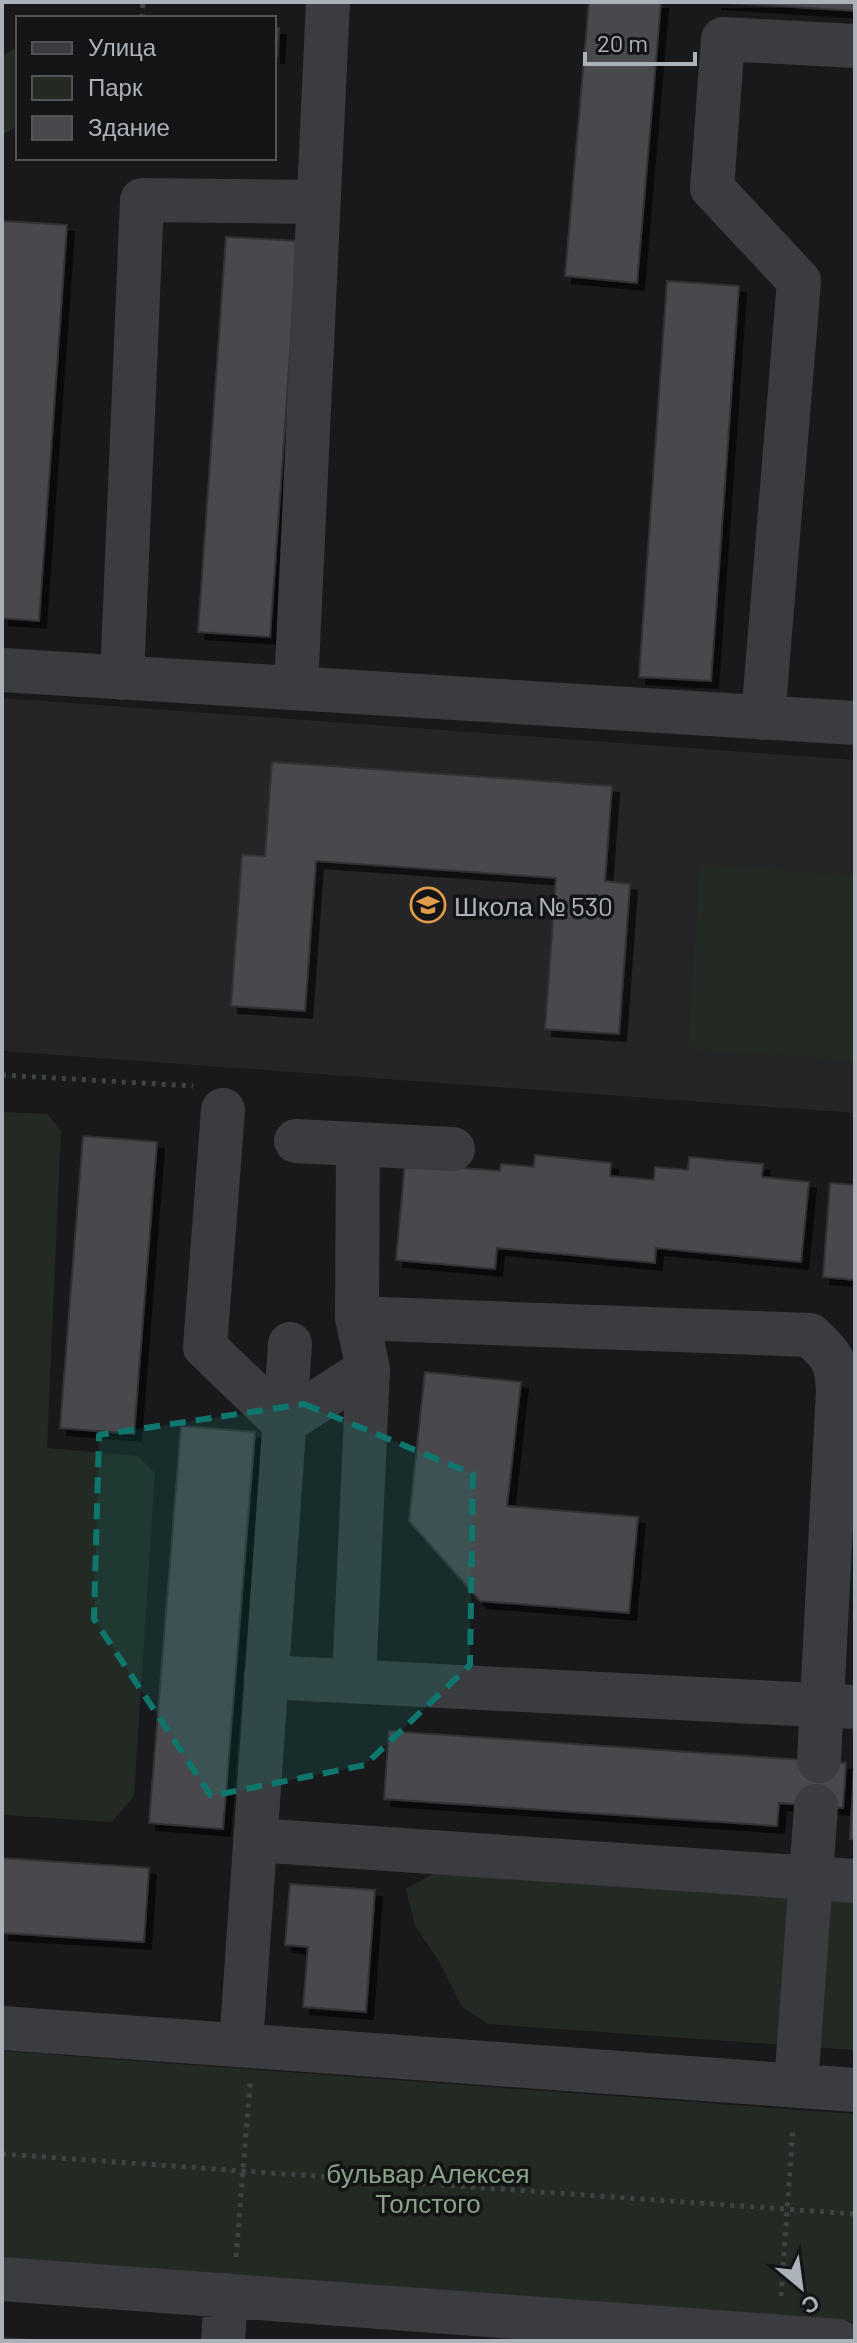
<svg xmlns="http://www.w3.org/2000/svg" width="857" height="2343" font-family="Barlow,sans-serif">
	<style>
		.built { fill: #252528 }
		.green { fill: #232a23 }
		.building { fill: #48494d; stroke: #333336; stroke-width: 2; filter: url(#shadow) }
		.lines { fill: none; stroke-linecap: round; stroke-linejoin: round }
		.path { stroke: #404346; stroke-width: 5; stroke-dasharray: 4 6; stroke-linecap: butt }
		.minor { stroke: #3a3c3f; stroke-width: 44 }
		.marked { fill: #0f766e; fill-opacity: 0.2; stroke: #0f766e; stroke-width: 6; stroke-dasharray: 16 10; stroke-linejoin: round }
		.labels { text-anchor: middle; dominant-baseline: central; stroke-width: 7; stroke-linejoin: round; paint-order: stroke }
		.poi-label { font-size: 26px; fill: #acb2b9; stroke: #141416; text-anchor: start }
		.park-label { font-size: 26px; fill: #87a286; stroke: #141416 }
	</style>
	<defs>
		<filter id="shadow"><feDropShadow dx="7" dy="7" stdDeviation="0" flood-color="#0009"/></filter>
	</defs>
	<rect width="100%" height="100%" fill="#19191b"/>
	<path class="built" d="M2,698L855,760V1113L2,1051Z"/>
	<path class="green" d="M18,46V126L2,135V56Z
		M700,865L855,875V1060L688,1049Z
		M2,1112L47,1114L61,1130L47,1448L138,1456L155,1473L134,1796L112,1822L2,1815Z
		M438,1871L855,1899V2050L488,2024L462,2007L439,1961L415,1926L406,1889Z
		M2,2051L855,2114V2322L2,2259Z"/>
	<path class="building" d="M589,2H661L637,283L565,276Z
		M714,2H855V11Z
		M274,28H279L277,56H274Z
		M2,221L67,225L39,621L2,618Z
		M226,237L298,241L270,637L198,632Z
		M667,281L739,286L711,681L639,677Z
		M272,762L612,786L605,881L630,884L619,1034L545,1029L556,878L316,861L305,1011L231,1006L242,855L265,856Z
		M83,1136L157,1142L134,1434L60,1428Z
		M535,1155L611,1163L610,1176L654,1180L655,1167L688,1170L689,1157L763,1164L762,1177L809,1182L801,1262L656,1248L655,1263L497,1248L495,1269L396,1260L405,1163L500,1171L501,1164L534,1167Z
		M830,1183L855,1185V1280L823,1277Z
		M425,1372L521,1382L507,1506L638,1517L629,1613L480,1601L409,1521Z
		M181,1426L255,1432L223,1829L149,1823Z
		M389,1731L846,1763L843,1808L779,1803L777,1826L384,1799Z
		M854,1770H855V1840L850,1839Z
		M2,1858L149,1868L144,1942L2,1933Z
		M290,1884L375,1890L366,2012L303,2007L308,1947L285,1945Z
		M2,2338L46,2341H2Z"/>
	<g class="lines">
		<path class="path" d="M142,18L143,2
			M2,1075L193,1086
			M2,2154L855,2214
			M236,2257L250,2083
			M781,2296L793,2127"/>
		<path class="minor" d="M2,670L855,723
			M122,678L142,200L318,202
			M296,688L328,2
			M763,718L799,281L712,188L723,39L855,46
			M223,1110L205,1347L284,1423L368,1369
			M296,1141L453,1149
			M357,1318L810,1335C831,1355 836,1358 838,1389L819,1761
			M266,1677L855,1707
			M354,1680L368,1369L357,1318L358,1145
			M255,1840L855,1881
			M2,2028L855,2090
			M241,2045L290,1344
			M796,2085L816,1806
			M2,2279L838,2341
			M223,2341L226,2295"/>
	</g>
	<path class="marked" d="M304,1404L473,1474L470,1665L365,1765L211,1796L94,1619L99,1435Z"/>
	<defs>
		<g id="school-ring" transform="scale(1.8)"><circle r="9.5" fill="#141416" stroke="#e19c4b" stroke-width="1.5"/><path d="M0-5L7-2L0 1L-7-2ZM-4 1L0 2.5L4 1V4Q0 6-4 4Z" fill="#e19c4b"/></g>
	</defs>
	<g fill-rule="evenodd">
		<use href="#school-ring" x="428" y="905"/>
	</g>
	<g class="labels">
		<g class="poi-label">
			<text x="454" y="905">Школа № 530</text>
		</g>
		<g class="park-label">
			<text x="428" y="2172">бульвар Алексея<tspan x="428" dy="30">Толстого</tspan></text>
		</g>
	</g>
	<rect width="857" height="2343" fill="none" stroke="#acb2b9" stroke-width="8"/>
	<rect x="16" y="16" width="260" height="144" fill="#141416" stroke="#515357" stroke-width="2"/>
	<rect x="32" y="42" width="40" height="12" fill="#3a3c3f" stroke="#515357" stroke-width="2"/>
	<text x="88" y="56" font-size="24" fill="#acb2b9">Улица</text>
	<rect x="32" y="76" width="40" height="24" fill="#232a23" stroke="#515357" stroke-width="2"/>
	<text x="88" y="96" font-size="24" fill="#acb2b9">Парк</text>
	<rect x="32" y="116" width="40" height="24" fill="#48494d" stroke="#515357" stroke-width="2"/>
	<text x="88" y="136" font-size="24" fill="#acb2b9">Здание</text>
	<g transform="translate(801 2287) rotate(151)" stroke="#141416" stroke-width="6" paint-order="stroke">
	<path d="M0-6L14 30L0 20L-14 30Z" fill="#acb2b9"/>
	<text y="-12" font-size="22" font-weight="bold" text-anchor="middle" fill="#acb2b9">С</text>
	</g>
	<path d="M585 52v12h110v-12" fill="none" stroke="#acb2b9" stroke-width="4"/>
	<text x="597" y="52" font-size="24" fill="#acb2b9" stroke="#141416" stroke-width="6" paint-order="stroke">20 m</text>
</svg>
